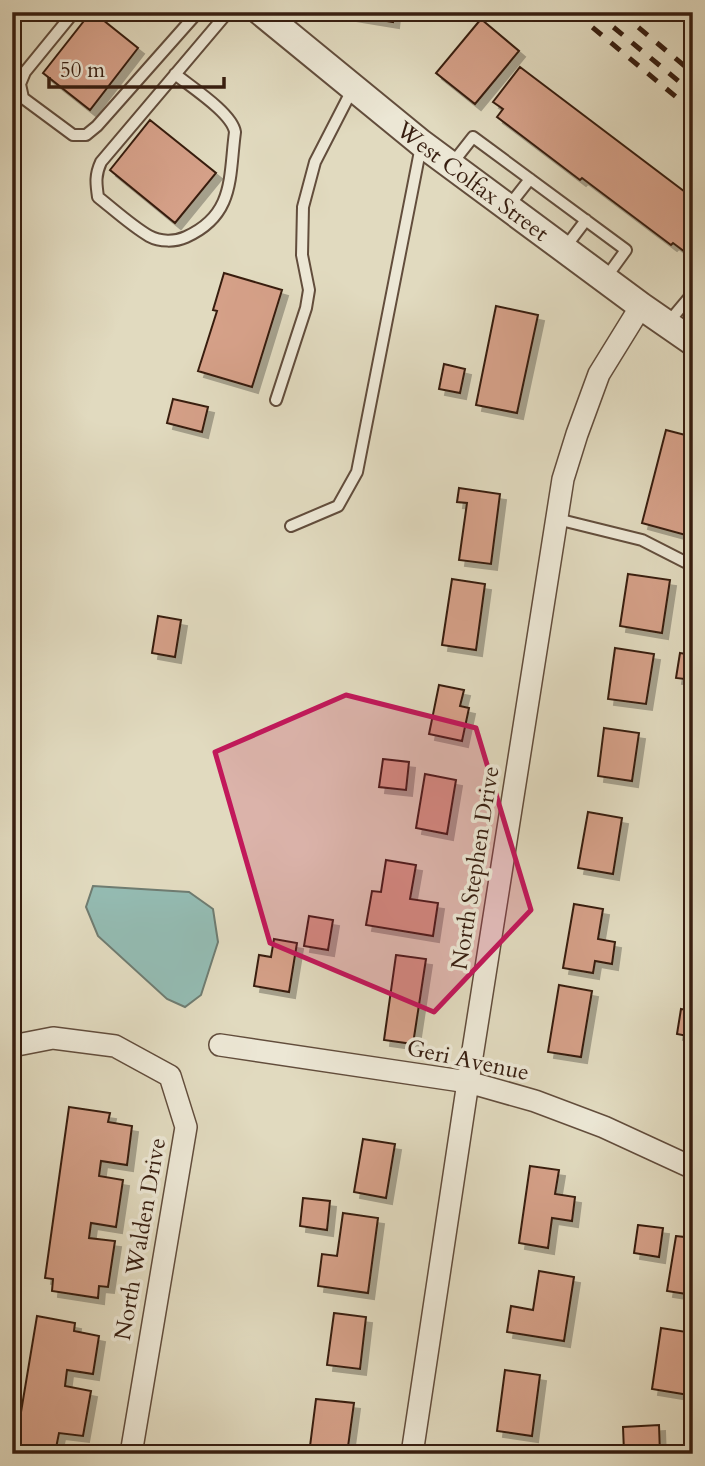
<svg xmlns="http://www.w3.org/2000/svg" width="705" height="1466" font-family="Cardo,serif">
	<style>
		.water { fill: #94bbb2; stroke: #6f7c71; stroke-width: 2 }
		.building { fill: #d5a088; stroke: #371e10; stroke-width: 2; filter: url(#shadow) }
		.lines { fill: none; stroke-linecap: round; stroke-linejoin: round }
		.service-casing { stroke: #624d3c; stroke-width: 14 }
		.minor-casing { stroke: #624d3c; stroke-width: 24 }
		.tertiary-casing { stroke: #624d3c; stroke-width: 30 }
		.service { stroke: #ece7d5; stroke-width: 10 }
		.minor { stroke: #ece7d5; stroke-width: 21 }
		.tertiary { stroke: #ece7d5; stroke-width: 26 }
		.rail { stroke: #371e10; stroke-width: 5; stroke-dasharray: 12 12; stroke-linecap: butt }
		.marked { fill: #c2185b; fill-opacity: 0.2; stroke: #c2185b; stroke-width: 5; stroke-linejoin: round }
		.labels { text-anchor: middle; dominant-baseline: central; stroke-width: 7; stroke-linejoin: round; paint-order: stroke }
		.street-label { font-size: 23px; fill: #371e10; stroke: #ece7d5 }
	</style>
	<defs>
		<filter id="shadow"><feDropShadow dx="6" dy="6" stdDeviation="0" flood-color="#0004"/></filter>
	</defs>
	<rect width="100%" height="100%" fill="#e1dabf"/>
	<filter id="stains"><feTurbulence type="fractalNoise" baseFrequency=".00286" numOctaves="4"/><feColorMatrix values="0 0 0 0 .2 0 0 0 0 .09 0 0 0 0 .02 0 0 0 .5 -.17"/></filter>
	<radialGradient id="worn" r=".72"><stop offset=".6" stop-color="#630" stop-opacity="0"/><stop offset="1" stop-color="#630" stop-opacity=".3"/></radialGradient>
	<path class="water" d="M93,886L189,892L213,909L218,942L201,995L185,1007L167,999L98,936L86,907Z"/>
	<path class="building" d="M91,12H93L138,48L90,110L43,73Z
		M345,12H394L393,22L344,14Z
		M481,19L519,51L475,104L436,73Z
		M520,67L693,198V258L673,243L671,245L582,178L580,180L497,117L503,109L493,102Z
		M150,120L216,173L175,223L110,170Z
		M224,273L282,290L252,387L198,371L217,311L213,310Z
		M496,306L538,315L517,413L476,405Z
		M444,364L465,369L460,393L439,389Z
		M173,399L208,407L202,432L167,423Z
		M666,430L693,437V537L642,523Z
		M459,488L500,494L491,564L459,560L467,503L457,502Z
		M628,574L670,580L662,633L620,626Z
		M452,579L485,584L476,650L442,645Z
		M158,616L181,620L175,657L152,653Z
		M615,648L654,654L646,704L608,699Z
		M680,653L693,655V680L676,678Z
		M439,685L464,690L460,706L469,708L462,741L429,734Z
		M604,728L639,733L632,781L598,776Z
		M383,759L409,762L406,790L379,787Z
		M425,774L456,780L447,834L416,828Z
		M588,812L622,818L613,874L578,868Z
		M386,860L416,865L410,899L438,903L433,936L366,925L372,891L381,892Z
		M574,904L603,909L598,939L615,942L612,964L595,961L593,973L563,968Z
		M309,916L333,920L328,950L304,946Z
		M274,939L297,943L289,992L254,986L259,955L271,957Z
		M396,955L426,959L413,1044L384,1040Z
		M559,985L592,991L581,1057L548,1052Z
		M681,1009L693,1011V1037L677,1034Z
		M69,1107L110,1113L108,1122L132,1126L127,1165L101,1161L99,1176L123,1180L116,1227L91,1223L89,1238L115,1241L108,1287L99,1286L98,1298L52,1291L53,1279L45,1278Z
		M363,1139L395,1144L386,1198L354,1192Z
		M530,1166L559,1170L555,1194L575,1197L572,1221L552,1218L548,1248L519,1243Z
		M303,1198L330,1201L327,1230L300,1226Z
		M343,1213L378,1218L368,1293L318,1286L322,1254L337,1256Z
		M638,1225L663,1228L659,1257L634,1253Z
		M676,1236L693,1238V1295L667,1291Z
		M539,1271L574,1277L564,1341L507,1332L511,1306L533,1310Z
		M334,1313L366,1317L360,1369L327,1365Z
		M37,1316L75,1323L74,1331L99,1336L93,1374L67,1370L65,1386L91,1391L83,1436L59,1433L56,1448L81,1452L80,1454H14Z
		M661,1328L693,1333V1368L689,1395L652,1389Z
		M505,1370L540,1375L532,1436L497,1431Z
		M316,1399L354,1403L347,1454H309Z
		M659,1425L660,1454H611L624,1452L623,1427Z"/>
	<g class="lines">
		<g class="service-casing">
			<path id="service" d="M74,12L25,72L20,84L23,98L73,135H86L97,126L198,12
				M175,74C191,87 232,113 235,132C229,177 235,215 186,237C175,242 160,242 149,236C133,227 113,209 98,197C96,183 95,175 101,162L228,12
				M451,165L473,137L626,250L605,279
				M508,207L530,179
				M564,249L586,220
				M667,324L693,293
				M276,400L306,308L309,290L302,255L303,207L315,162L353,88
				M557,519L642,540L693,566
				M291,526L338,506L357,472L421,146"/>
		</g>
		<g class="minor-casing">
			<path id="minor" d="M220,1045L468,1082L535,1101L604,1127L693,1168
				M12,1046L53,1038L115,1046L170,1076L186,1127L131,1454
				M412,1454L468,1082L563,479L577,434L599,374L641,306"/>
		</g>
		<g class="tertiary-casing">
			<g id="tertiary">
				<path id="s1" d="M261,12L421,143L641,306L693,342"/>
			</g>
		</g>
		<use href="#service" class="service"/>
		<use href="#minor" class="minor"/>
		<use href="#tertiary" class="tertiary"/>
		<path class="rail" d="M574,12L693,111
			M595,12L693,93
			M620,12L693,73"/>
	</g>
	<path class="marked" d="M346,695L476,728L531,910L434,1012L270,943L215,752Z"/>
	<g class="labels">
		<g class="street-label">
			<text stroke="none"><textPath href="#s1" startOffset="271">West Colfax Street</textPath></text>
			<text transform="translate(475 868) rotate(-81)">North Stephen Drive</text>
			<text transform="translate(468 1060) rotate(12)">Geri Avenue</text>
			<text transform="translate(140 1239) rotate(-80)">North Walden Drive</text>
		</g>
	</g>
	<rect width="705" height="1466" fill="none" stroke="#e1dabf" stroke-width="42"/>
	<rect x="14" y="14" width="677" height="1438" fill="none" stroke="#371e10" stroke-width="3.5"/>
	<rect x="21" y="21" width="663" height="1424" fill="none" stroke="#371e10" stroke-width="2"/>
	<path d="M49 77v10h175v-10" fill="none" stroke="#371e10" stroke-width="3.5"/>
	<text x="60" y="77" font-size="21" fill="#371e10" stroke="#ece7d5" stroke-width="5" paint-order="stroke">50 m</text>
	<rect width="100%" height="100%" filter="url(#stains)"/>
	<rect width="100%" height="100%" fill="url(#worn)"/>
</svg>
